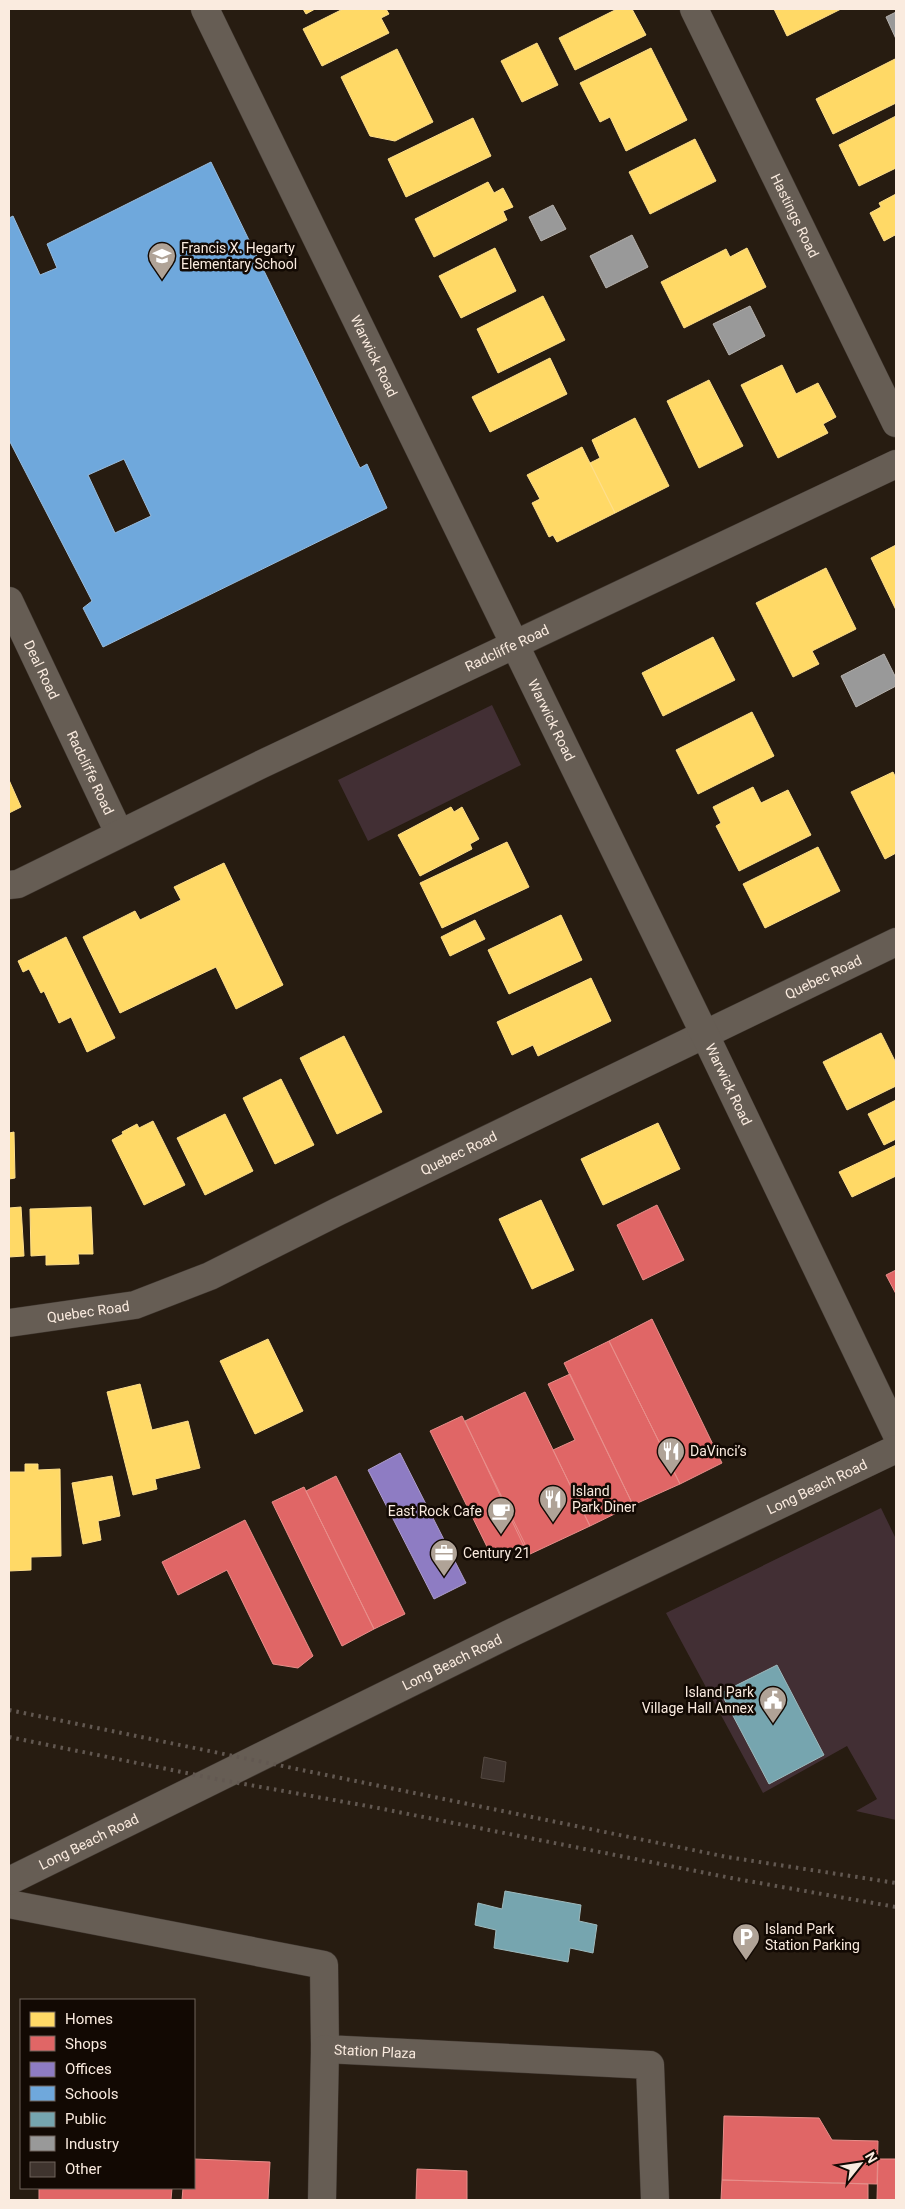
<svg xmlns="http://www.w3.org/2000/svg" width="905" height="2209" font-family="Roboto,sans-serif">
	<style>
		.green { fill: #422f34 }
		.homes { fill: #ffd966; stroke: #fede8a }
		.shops { fill: #e06666; stroke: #e88e8a }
		.offices { fill: #8e7cc3; stroke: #ae9dcb }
		.schools { fill: #6fa8dc; stroke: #99bcdd; fill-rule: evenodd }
		.public { fill: #76a5af; stroke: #9ebabd }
		.industry { fill: #999; stroke: #b6b2ae }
		.building { fill: #3f342e; stroke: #544942 }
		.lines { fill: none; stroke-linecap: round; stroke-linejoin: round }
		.street-casing { stroke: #3e352e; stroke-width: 29 }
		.secondary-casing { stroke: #3e352e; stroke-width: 29 }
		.street { stroke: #665d54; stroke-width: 28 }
		.secondary { stroke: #665d54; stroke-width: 28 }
		.rail { stroke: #625851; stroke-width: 4; stroke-dasharray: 2.5 5; stroke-linecap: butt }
		.labels { text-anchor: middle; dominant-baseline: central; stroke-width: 5; stroke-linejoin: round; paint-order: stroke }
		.street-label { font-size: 14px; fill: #faebdf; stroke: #120903 }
		.poi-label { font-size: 14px; fill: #faebdf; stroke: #120903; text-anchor: start }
	</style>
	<rect width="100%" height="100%" fill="#271c11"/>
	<path class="green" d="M492,705L521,765L368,841L338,780Z
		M881,1508L896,1539V1820L856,1811L877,1799L847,1746L763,1793L666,1613Z"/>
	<path class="homes" d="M303,9H315L306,14Z
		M343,9H386L389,14L381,18L389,33L322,66L303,29Z
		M617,9H632L646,35L575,70L559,38Z
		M774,9H841L787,36Z
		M537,43L558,85L522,102L501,61Z
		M651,48L687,120L626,151L610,117L600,122L580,83Z
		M397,49L433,122L395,141L370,136L341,77Z
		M895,59L896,103L833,134L816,99Z
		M896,116V168L859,186L839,145Z
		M473,118L491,156L406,197L388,159Z
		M695,139L716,181L650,214L629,172Z
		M488,182L494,193L503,188L513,207L503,211L507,220L434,257L415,219Z
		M896,194V237L895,235L884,241L870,213L881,207L879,203Z
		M495,248L516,291L461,318L439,276Z
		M747,248L766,287L684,328L661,282L726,249L730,257Z
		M543,296L565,340L498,373L477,329Z
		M550,358L567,394L490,432L472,397Z
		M782,365L796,394L818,383L836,417L823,424L828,433L778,458L741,385Z
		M709,380L743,446L699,468L667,401Z
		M635,418L669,486L615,513L590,463L600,458L592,440Z
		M582,447L615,513L557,542L553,535L549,537L532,503L540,499L527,475Z
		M896,545V610L871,558Z
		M826,568L856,629L812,651L819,664L793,677L756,603Z
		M713,637L735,680L663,716L642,673Z
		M752,712L774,756L698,794L676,750Z
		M893,772L896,778V853L885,859L851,792Z
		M9,780L21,807L9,813Z
		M753,787L761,803L788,790L811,835L739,871L716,826L721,823L713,807Z
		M451,807L454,812L462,807L479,839L470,844L472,849L420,876L398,835Z
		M507,842L529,887L442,928L420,883Z
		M818,847L840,891L765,928L743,884Z
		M224,863L283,985L236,1009L216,967L120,1013L83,937L135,911L140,920L181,900L174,887Z
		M561,915L582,960L509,994L488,950Z
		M475,920L485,939L450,956L441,937Z
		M66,937L115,1038L87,1052L71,1017L59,1023L44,991L41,993L29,969L23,972L18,961Z
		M591,978L611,1021L538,1056L533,1045L512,1055L497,1022Z
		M881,1033L896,1063V1086L847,1110L823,1062Z
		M344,1036L382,1112L337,1134L300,1058Z
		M281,1079L314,1145L275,1164L243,1098Z
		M896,1100V1139L884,1145L868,1114Z
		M225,1114L253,1171L205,1195L177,1138Z
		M153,1121L185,1185L144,1205L112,1140L123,1134L122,1132L137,1124L139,1128Z
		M658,1123L680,1169L603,1205L581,1159Z
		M14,1132L15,1178L9,1179V1133Z
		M896,1145V1176L852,1197L839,1172Z
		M541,1200L574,1270L532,1289L499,1219Z
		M21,1207L24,1256L9,1257V1208Z
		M91,1207L93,1254H78L79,1264L46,1265V1255L31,1256L30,1209Z
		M268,1339L303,1411L255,1434L220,1361Z
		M140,1384L152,1430L188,1421L200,1468L155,1479L157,1489L133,1495L107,1392Z
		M25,1464H38V1470L60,1469L61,1556L31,1557V1570L9,1571V1472H25Z
		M112,1476L120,1516L98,1521L101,1540L83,1544L72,1483Z"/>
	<path class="shops" d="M657,1205L684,1260L643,1280L617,1225Z
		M896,1270V1294L886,1275Z
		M652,1319L722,1463L680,1484L609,1341Z
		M609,1341L680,1484L633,1505L564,1363Z
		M570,1374L633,1505L590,1526L553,1450L575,1440L548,1384Z
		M525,1392L590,1526L528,1555L465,1421Z
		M462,1416L525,1544L493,1559L430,1431Z
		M336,1476L405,1614L374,1629L306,1491Z
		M304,1487L374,1629L342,1646L272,1502Z
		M245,1520L313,1656L298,1668L273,1664L227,1570L178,1595L162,1562Z
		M724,2116L819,2118L832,2140L878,2141L877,2184L722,2180Z
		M194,2159L270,2162L268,2200H182L183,2188H194Z
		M878,2159H896V2200H877Z
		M417,2169L467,2171V2200H416Z
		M722,2180L868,2184V2200H721Z
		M39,2188H172L171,2200H39Z"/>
	<path class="offices" d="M400,1453L466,1583L434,1599L368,1470Z"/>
	<path class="schools" d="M211,162L360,468L367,464L387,508L103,647L83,608L92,601L9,440V218L13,216L40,275L57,268L47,244ZM124,459L151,516L115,533L88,475Z"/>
	<path class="public" d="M777,1665L824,1755L769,1784L721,1693Z
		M505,1891L581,1905L579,1921L597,1925L593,1953L570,1948L568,1962L494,1948L496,1930L475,1925L478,1903L502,1909Z"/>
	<path class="industry" d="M896,12V39L886,17Z
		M553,205L566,229L541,241L529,217Z
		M632,235L648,267L606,288L590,256Z
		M750,306L765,336L729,355L713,324Z
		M884,654L896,678V686L856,707L841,676Z"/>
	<path class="building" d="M484,1757L506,1762L504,1782L481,1778Z"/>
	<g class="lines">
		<g class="street-casing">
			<g id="street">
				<path id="s1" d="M694,9L896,423"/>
				<path id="s2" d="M9,601L119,833"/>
				<path id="s3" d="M9,885L18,884L260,765L896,464"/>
				<path id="s4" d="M9,1323L135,1305L210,1276L337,1212L896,942"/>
				<path id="s5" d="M9,1904L324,1965L325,2049L650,2065L655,2200"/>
				<path d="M322,2200L325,2049"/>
			</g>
		</g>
		<g class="secondary-casing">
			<g id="secondary">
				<path id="s6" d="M205,9L705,1035L896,1433"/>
				<path id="s7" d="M9,1881L509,1634L896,1449"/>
			</g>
		</g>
		<use href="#street" class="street"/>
		<use href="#secondary" class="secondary"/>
		<path class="rail" d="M9,1710L727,1857L896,1883
			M9,1737L216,1779L373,1807L731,1878L896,1907"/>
	</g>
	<defs>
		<g id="school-pin" transform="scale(1.4375)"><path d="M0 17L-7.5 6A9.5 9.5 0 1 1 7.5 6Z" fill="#b0a397" stroke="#120903"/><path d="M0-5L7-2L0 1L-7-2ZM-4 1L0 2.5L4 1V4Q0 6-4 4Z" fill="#fff"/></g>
		<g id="restaurant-pin" transform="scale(1.4375)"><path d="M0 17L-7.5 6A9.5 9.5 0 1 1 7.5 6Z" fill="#b0a397" stroke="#120903"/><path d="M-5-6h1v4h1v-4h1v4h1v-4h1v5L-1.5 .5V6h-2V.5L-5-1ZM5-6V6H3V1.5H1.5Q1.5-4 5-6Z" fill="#fff"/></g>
		<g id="cafe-pin" transform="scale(1.4375)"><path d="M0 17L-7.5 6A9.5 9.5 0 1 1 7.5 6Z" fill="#b0a397" stroke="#120903"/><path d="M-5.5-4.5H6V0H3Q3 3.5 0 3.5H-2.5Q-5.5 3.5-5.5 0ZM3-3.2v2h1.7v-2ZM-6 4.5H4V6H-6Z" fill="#fff"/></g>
		<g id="office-pin" transform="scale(1.4375)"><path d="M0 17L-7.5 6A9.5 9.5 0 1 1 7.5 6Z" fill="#b0a397" stroke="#120903"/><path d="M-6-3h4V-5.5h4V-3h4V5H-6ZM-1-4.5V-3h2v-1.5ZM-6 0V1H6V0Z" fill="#fff"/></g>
		<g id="civic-pin" transform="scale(1.4375)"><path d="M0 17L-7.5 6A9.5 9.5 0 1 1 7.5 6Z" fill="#b0a397" stroke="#120903"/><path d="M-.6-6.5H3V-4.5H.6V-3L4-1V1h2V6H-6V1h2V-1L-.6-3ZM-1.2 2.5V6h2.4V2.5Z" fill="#fff"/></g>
		<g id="parking-pin" transform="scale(1.4375)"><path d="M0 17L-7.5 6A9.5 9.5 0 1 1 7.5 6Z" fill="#b0a397" stroke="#120903"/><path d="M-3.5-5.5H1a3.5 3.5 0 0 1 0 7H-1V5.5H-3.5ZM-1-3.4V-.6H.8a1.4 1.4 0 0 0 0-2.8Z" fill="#fff"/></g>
	</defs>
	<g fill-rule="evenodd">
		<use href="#school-pin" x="162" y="256"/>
		<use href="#restaurant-pin" x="671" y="1451"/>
		<use href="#restaurant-pin" x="553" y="1499"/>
		<use href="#cafe-pin" x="501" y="1511"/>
		<use href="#office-pin" x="444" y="1553"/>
		<use href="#civic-pin" x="773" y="1700"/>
		<use href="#parking-pin" x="746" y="1937"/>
	</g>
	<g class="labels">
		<g class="street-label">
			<text stroke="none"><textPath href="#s1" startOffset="230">Hastings Road</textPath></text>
			<text stroke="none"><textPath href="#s6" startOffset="386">Warwick Road</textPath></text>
			<text stroke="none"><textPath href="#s3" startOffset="552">Radcliffe Road</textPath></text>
			<text stroke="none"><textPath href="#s2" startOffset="76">Deal Road</textPath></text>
			<text stroke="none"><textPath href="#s6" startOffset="791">Warwick Road</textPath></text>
			<text stroke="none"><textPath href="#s2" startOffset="190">Radcliffe Road</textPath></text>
			<text stroke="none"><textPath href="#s4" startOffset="890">Quebec Road</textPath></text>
			<text stroke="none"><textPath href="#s6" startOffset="1196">Warwick Road</textPath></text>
			<text stroke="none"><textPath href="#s4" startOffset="485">Quebec Road</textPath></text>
			<text stroke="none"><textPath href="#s4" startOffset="80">Quebec Road</textPath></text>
			<text stroke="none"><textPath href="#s7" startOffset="899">Long Beach Road</textPath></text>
			<text stroke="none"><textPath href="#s7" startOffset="494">Long Beach Road</textPath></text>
			<text stroke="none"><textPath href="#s7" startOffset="89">Long Beach Road</textPath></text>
			<text stroke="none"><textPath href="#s5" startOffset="455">Station Plaza</textPath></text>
		</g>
		<g class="poi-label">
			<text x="181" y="248">Francis X. Hegarty<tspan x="181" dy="16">Elementary School</tspan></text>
			<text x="690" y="1451">DaVinci’s</text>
			<text x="572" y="1491">Island<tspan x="572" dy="16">Park Diner</tspan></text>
			<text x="482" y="1511" text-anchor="end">East Rock Cafe</text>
			<text x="463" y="1553">Century 21</text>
			<text x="754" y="1692" text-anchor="end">Island Park<tspan x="754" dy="16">Village Hall Annex</tspan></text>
			<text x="765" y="1929">Island Park<tspan x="765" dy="16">Station Parking</tspan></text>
		</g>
	</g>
	<rect width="905" height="2209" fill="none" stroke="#faebdf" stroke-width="20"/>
	<rect x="20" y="1999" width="175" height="190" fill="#120903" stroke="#6f635b"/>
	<rect x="30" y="2012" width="25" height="15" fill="#ffd966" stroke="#6f635b"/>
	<text x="65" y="2024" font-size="15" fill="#faebdf">Homes</text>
	<rect x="30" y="2036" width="25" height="15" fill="#e06666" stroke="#6f635b"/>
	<text x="65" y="2049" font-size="15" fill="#faebdf">Shops</text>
	<rect x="30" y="2062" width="25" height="15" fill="#8e7cc3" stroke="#6f635b"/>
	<text x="65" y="2074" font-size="15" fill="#faebdf">Offices</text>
	<rect x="30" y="2086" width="25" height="15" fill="#6fa8dc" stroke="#6f635b"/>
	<text x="65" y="2099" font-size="15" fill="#faebdf">Schools</text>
	<rect x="30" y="2112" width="25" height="15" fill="#76a5af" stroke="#6f635b"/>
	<text x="65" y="2124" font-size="15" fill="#faebdf">Public</text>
	<rect x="30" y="2136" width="25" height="15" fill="#999999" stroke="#6f635b"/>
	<text x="65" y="2149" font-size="15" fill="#faebdf">Industry</text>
	<rect x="30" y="2162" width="25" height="15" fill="#3f342e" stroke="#6f635b"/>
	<text x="65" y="2174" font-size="15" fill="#faebdf">Other</text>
	<g transform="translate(860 2164) rotate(60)" stroke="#120903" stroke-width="4" paint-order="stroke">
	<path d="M0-4L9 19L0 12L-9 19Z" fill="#faebdf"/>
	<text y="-8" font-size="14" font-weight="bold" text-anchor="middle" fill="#faebdf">N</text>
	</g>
</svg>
